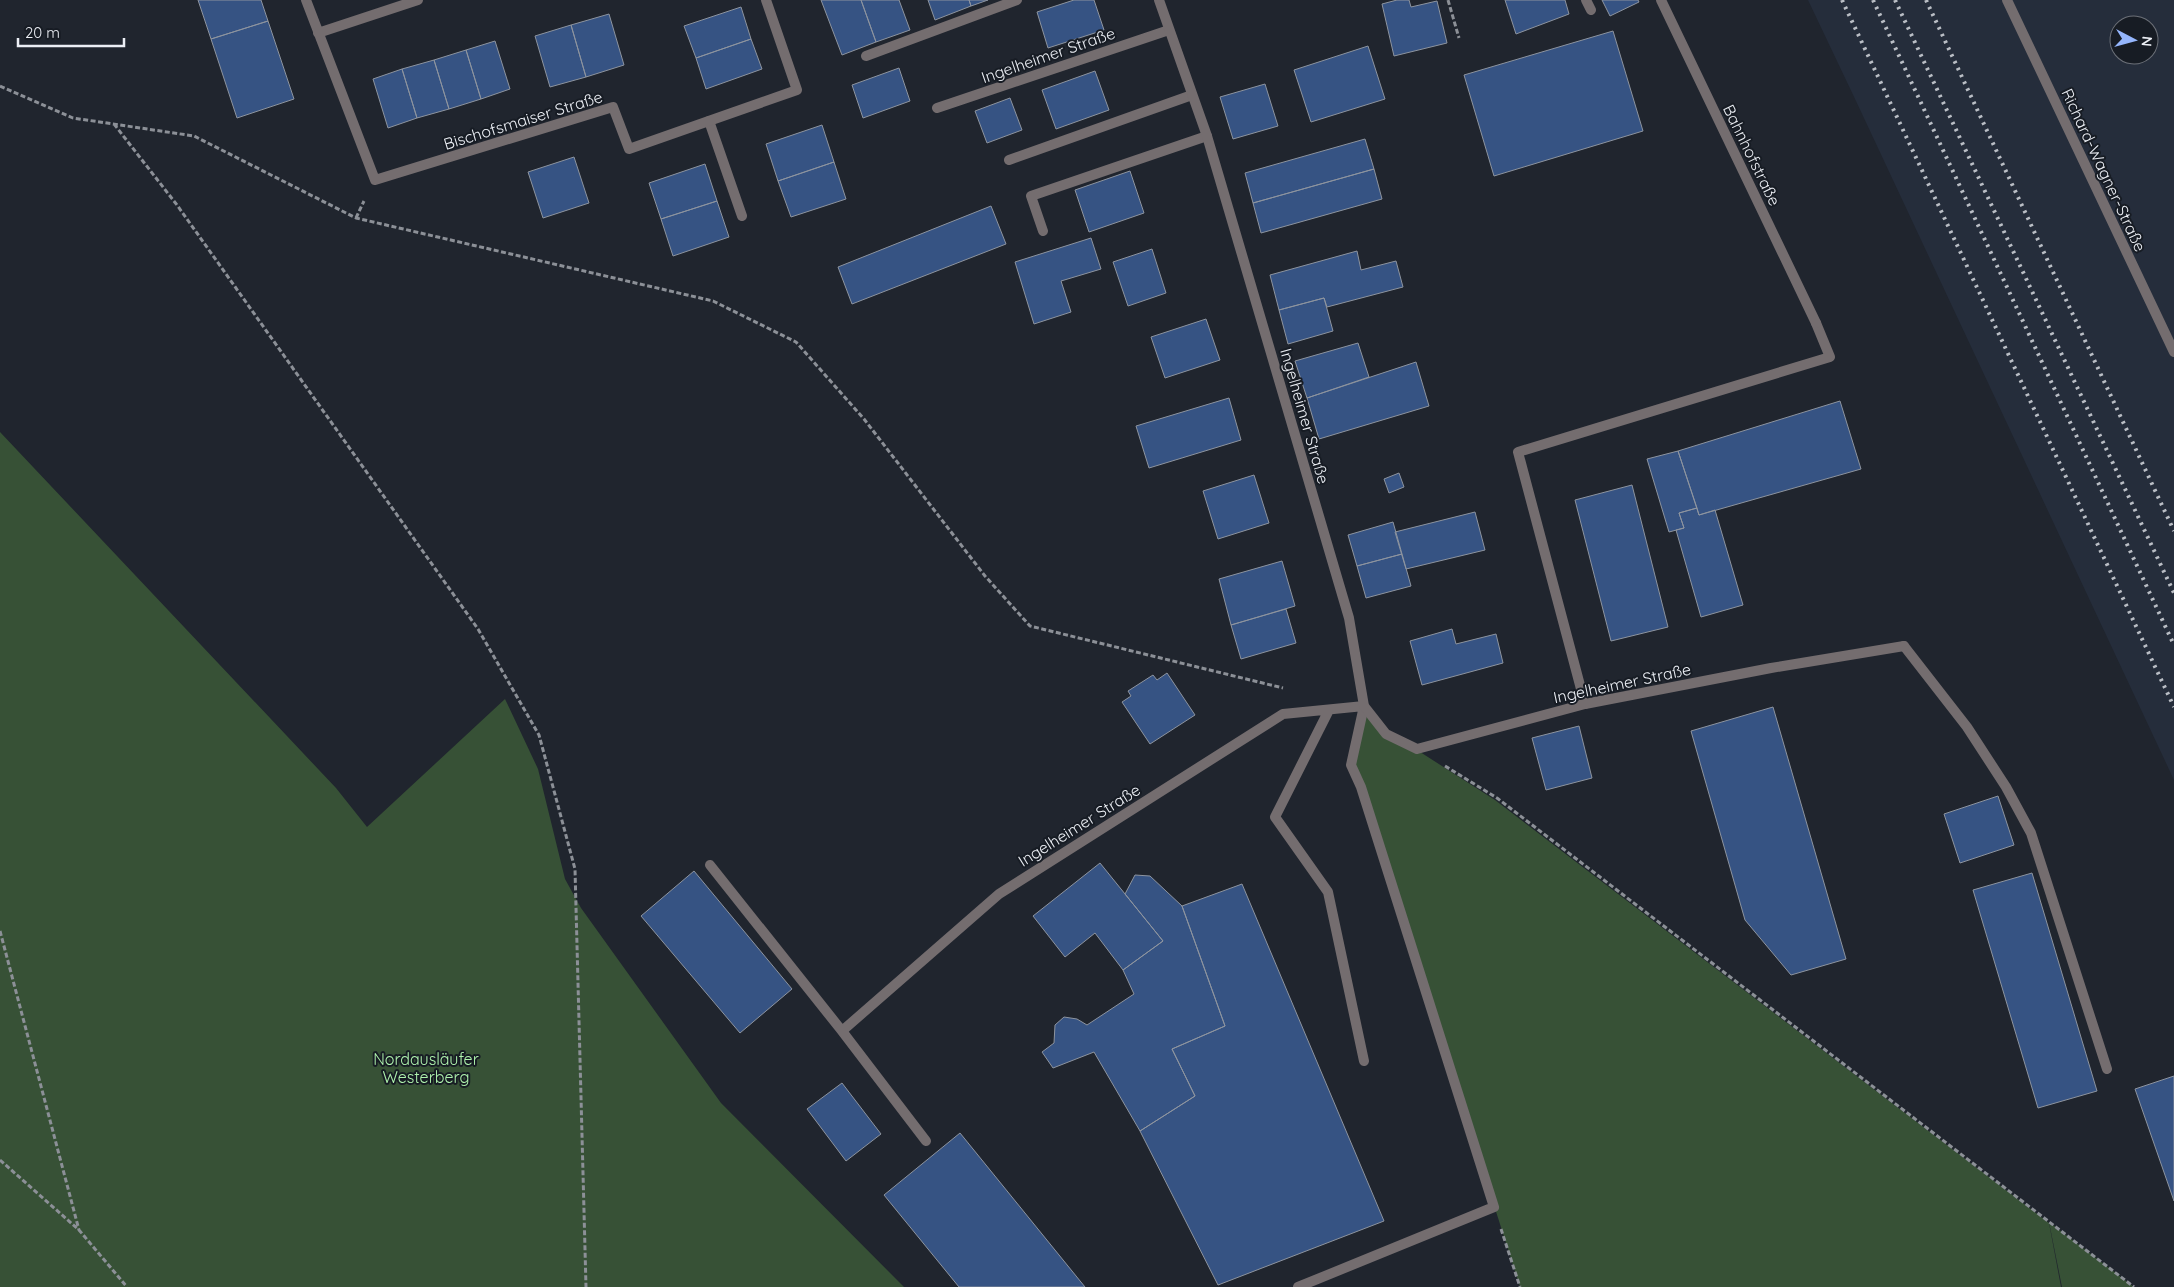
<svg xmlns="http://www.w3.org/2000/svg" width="2174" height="1287" font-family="Quicksand,sans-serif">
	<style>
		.built { fill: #252d3b; fill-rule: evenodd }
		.green { fill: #375136 }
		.building { fill: #365383; stroke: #8d949f }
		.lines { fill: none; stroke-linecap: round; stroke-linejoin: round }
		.path { stroke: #8c9097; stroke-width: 3; stroke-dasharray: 5 2.5; stroke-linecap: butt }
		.lane { stroke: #746d6f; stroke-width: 10 }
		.street { stroke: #746d6f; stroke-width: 10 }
		.rail { stroke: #babec5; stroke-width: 4; stroke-dasharray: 2.5 5; stroke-linecap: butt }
		.labels { text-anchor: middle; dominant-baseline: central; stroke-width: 4; stroke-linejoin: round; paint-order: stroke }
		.street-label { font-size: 16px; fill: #eceff5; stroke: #171c24 }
		.park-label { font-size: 16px; fill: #b0f4ae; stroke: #171c24 }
	</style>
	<rect width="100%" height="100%" fill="#20252e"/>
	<path class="built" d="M1808,0H2174V780L1856,101ZM2119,25H2149V55H2119Z"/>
	<path class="green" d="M0,432L336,788L367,827L505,699L538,769L565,879L581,908L721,1103L904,1287H0Z
		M1364,707L1386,735L1417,750L1495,800L2049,1223L2061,1287H1520L1361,787L1352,764Z
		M2049,1222L2134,1287H2062Z"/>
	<path class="building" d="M198,0H261L268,21L211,39Z
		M821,0H861L876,42L842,55Z
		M861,0H899L910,30L876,42Z
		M928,0H969L971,6L935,20Z
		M969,0H988L971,6Z
		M1074,0H1094L1104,30L1048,48L1037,12Z
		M1397,0H1409L1411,7L1437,1L1447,43L1394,56L1382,4Z
		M1505,0H1565L1569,14L1516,34Z
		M1602,0H1638L1639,2L1610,16Z
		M741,7L751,39L696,58L684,26Z
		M609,14L624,65L586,77L571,25Z
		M268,21L294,99L237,118L211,39Z
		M571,25L586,77L550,87L535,36Z
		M1613,31L1643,131L1494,176L1464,75Z
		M751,39L762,69L706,89L696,58Z
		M495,41L510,89L481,99L466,50Z
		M1368,46L1385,99L1311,122L1294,70Z
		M466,50L481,99L449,109L434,60Z
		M434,60L449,109L417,118L402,69Z
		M899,68L910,101L863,118L852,85Z
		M402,69L417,118L388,128L373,79Z
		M1095,71L1109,110L1056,129L1042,90Z
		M1265,84L1278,126L1233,139L1220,97Z
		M1010,98L1022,130L987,143L975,111Z
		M822,125L834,162L778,181L766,144Z
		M1365,139L1374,169L1253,203L1245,173Z
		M574,157L589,203L543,218L528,172Z
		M834,162L846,199L791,217L778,181Z
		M705,164L717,201L661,219L649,183Z
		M1374,169L1382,199L1261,233L1253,203Z
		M1130,171L1144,213L1089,232L1075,190Z
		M717,201L729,237L673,256L661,219Z
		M991,206L1006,244L852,304L838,267Z
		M1091,238L1101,269L1061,281L1071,312L1034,324L1015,262Z
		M1152,249L1166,293L1128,306L1113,262Z
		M1357,251L1361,270L1396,261L1403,287L1327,307L1324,298L1279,310L1270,275Z
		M1324,298L1333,331L1288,344L1279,310Z
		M1206,319L1220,360L1165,378L1151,337Z
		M1358,343L1369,377L1307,398L1295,361Z
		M1416,362L1429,406L1319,439L1307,398Z
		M1229,398L1241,440L1149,468L1136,426Z
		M1840,401L1861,469L1699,515L1678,451Z
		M1678,451L1697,508L1679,513L1684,528L1669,532L1647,459Z
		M1399,473L1404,487L1389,493L1384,479Z
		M1254,475L1269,523L1218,539L1203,491Z
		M1632,485L1668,627L1611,641L1575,500Z
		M1697,508L1699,515L1715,510L1743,605L1701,617L1676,530L1684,528L1679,513Z
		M1475,512L1485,550L1406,569L1395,532Z
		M1393,522L1402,554L1357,566L1348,535Z
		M1402,554L1411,586L1366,598L1357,566Z
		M1282,561L1295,606L1231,625L1219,579Z
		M1286,609L1296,643L1241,659L1231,625Z
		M1452,629L1456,644L1496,634L1503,663L1422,685L1410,641Z
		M1167,673L1195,715L1150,744L1122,702L1131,696L1128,691L1153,675L1157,680Z
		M1773,707L1846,959L1791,975L1745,920L1691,731Z
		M1579,726L1592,778L1546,790L1532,738Z
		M1998,796L2014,845L1960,863L1944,814Z
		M1100,863L1163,941L1123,970L1095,933L1065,957L1033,916Z
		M694,871L792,989L740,1033L641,916Z
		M2032,873L2097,1091L2038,1108L1973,890Z
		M1135,875L1150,876L1182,906L1225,1026L1172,1049L1195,1096L1140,1131L1094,1052L1053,1068L1042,1052L1054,1043L1055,1025L1064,1017L1077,1019L1087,1025L1134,994L1123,970L1163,941L1125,894Z
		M1242,884L1384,1221L1218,1285L1140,1131L1195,1096L1172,1049L1225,1026L1182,906Z
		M2174,1076V1201L2135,1089Z
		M842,1083L881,1134L846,1161L807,1109Z
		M960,1133L1085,1287H959L884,1195Z"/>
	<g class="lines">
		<path class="path" d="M1448,0L1459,38
			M0,86L73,118L194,136L356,218L713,301L796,342L864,419L985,576L1030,626L1283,688
			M114,124L177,205L478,629L539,735L575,869L586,1287
			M356,218L364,201
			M1445,766L1497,798L2134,1287
			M0,931L79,1230
			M0,1160L79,1230L127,1287
			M1501,1229L1520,1287"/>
		<path class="lane" d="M1586,0L1591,10
			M866,56L1017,0
			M937,108L1169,30
			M709,121L742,216
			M1009,160L1192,95
			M1043,231L1031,196L1207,136
			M1904,646L1967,727L2006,787L2031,833L2107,1069
			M1585,704L1518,452L1830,357L1816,323
			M1329,710L1275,817L1328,892L1364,1061
			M710,865L842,1031
			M926,1141L842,1031L999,894L1283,714L1364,706L1351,765L1361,787L1494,1207L1298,1287"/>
		<path class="street" d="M306,0L375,180L613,107L629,149L797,90L766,0
			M1159,0L1207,136L1349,618L1364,706L1386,734L1417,749L1585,704L1771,668L1904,646
			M1661,0L1816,323
			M2007,0L2174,352
			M318,33L418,0"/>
		<path class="rail" d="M1842,0L2174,707
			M1873,0L2174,645
			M1895,0L2174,593
			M1926,0L2174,531"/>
	</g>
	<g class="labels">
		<g class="street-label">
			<text transform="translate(1048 55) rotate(-19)">Ingelheimer Straße</text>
			<text transform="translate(523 120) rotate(-17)">Bischofsmaiser Straße</text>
			<text transform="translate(1752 155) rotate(64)">Bahnhofstraße</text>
			<text transform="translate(2104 170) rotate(65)">Richard-Wagner-Straße</text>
			<text transform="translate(1305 416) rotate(74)">Ingelheimer Straße</text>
			<text transform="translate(1622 683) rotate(-12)">Ingelheimer Straße</text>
			<text transform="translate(1079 825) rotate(-32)">Ingelheimer Straße</text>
		</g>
		<g class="park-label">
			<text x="426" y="1059">Nordausläufer<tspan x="426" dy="18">Westerberg</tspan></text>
		</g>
	</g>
	<g transform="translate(2134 40) rotate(96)"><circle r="24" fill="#171c24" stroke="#6c7078"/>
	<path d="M0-4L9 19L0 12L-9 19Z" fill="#95b6fd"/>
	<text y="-8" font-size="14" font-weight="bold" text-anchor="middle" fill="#eceff5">N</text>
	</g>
	<path d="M18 38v8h106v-8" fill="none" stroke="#eceff5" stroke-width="2.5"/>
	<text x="25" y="38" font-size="15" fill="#eceff5" stroke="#171c24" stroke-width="4" paint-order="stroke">20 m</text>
</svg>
